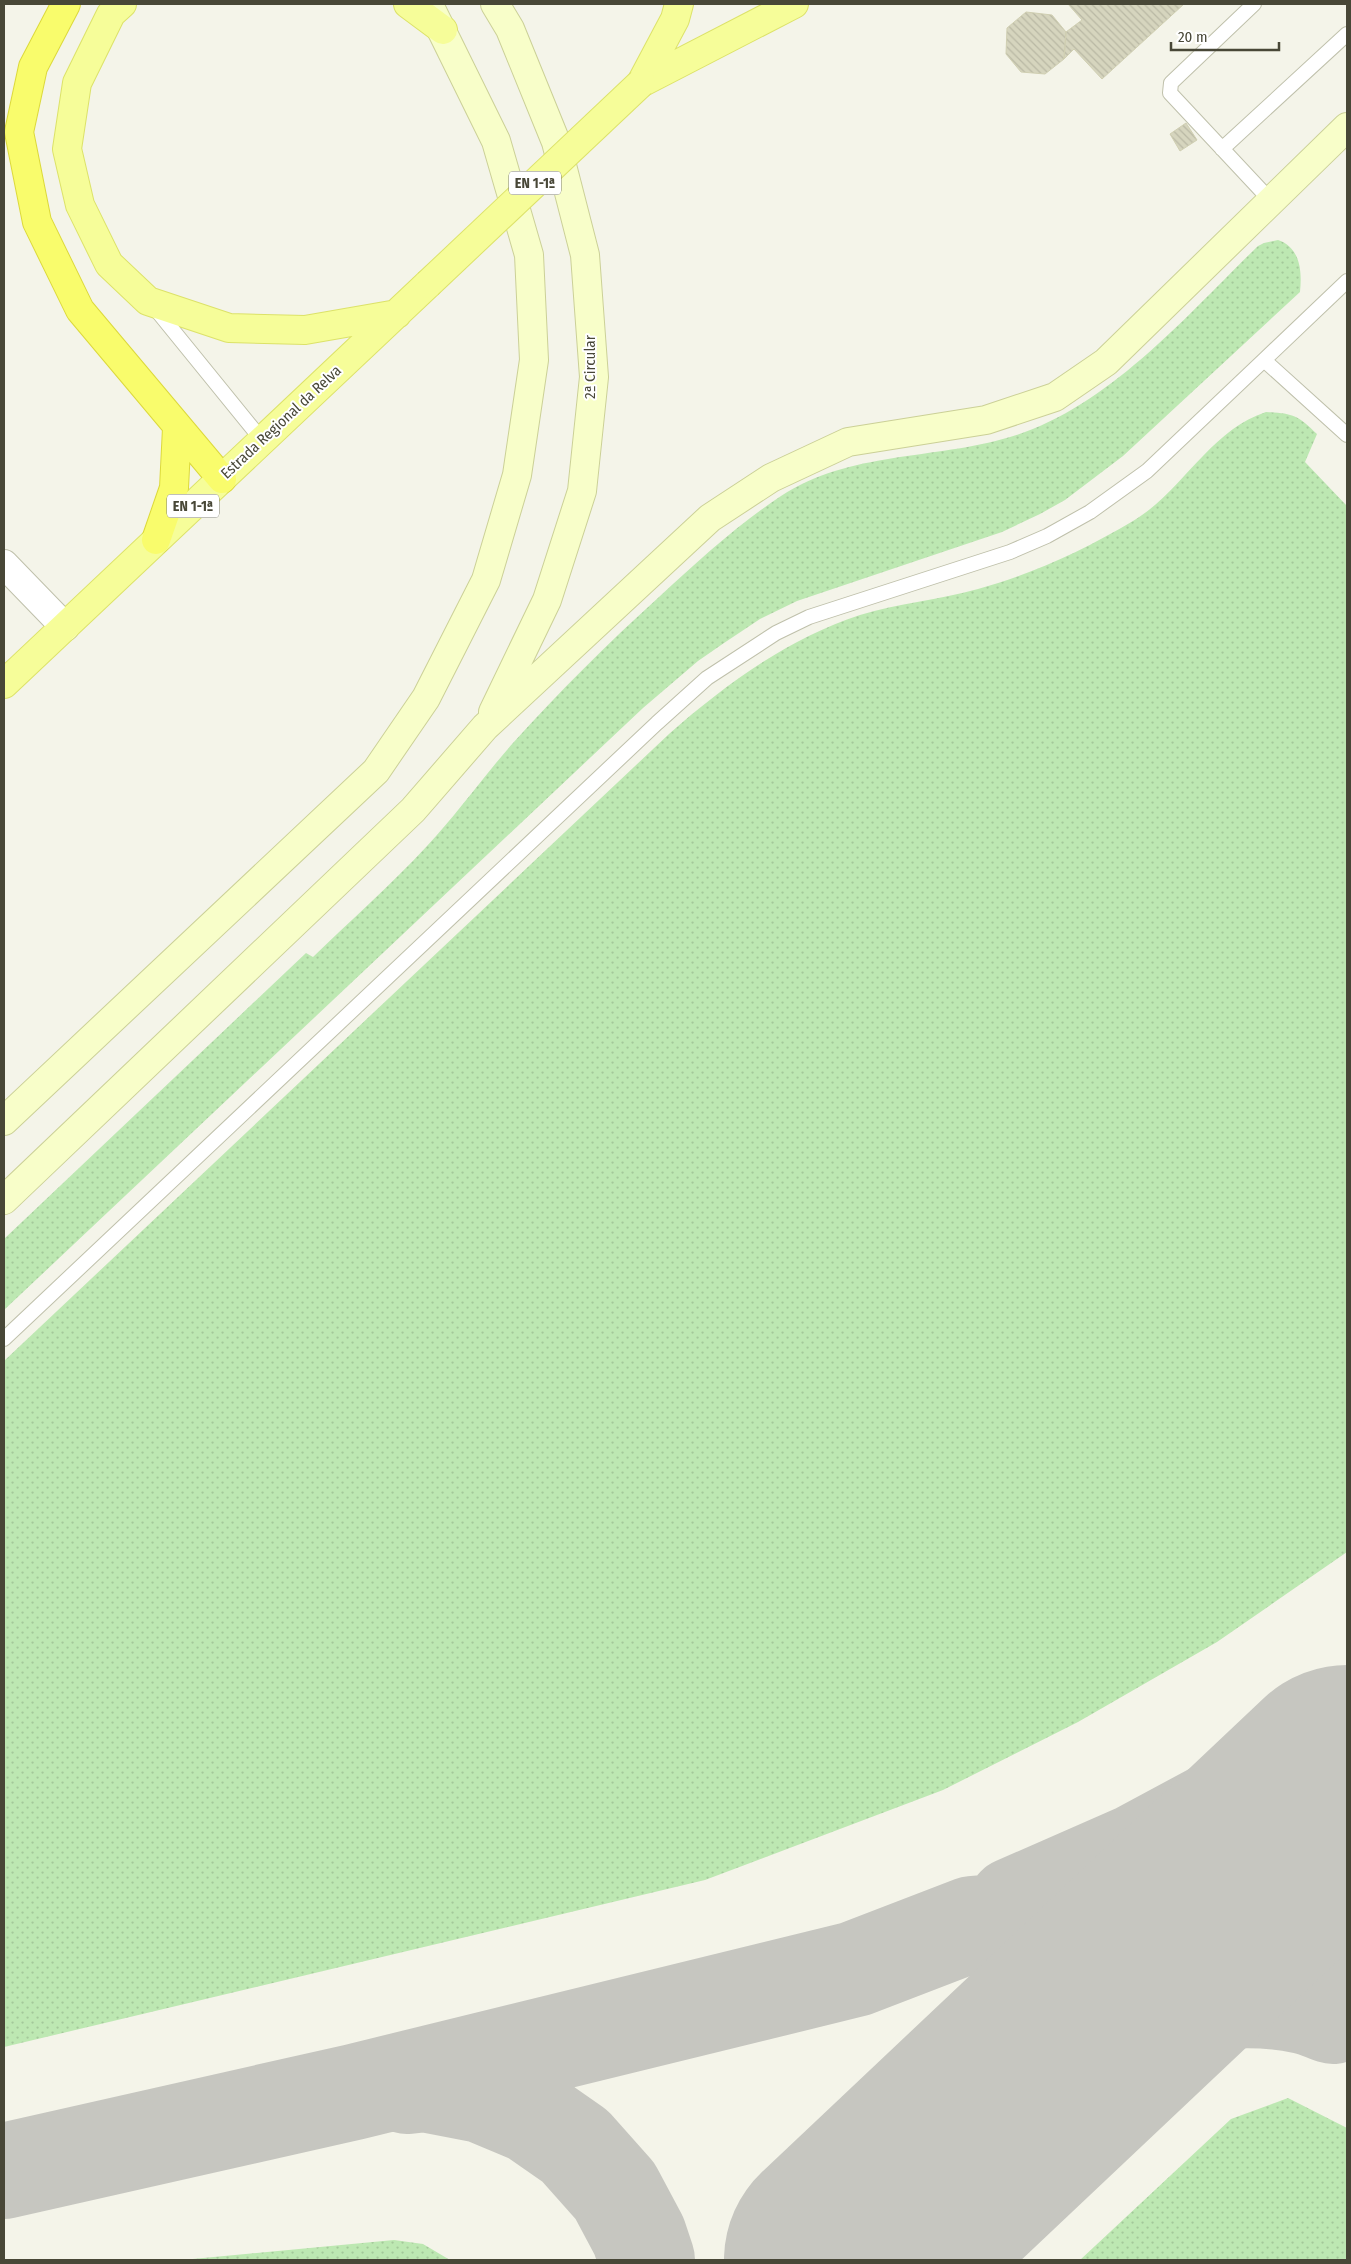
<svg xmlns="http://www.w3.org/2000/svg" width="1351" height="2264" font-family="'Fira Sans Condensed',sans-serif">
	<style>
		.grass { fill: url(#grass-dots) }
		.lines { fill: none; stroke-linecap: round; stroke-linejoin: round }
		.taxiway { stroke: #c6c6c0; stroke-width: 96 }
		.runway { stroke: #c6c6c0; stroke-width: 242 }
		.building { fill: url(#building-back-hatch); stroke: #d0cfb2 }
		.lane-casing { stroke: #bfc0ab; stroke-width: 16 }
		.street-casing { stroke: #bfc0ab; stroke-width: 30 }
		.secondary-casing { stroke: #cbd097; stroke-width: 30 }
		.primary-casing { stroke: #dce269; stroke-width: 30 }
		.highway-casing { stroke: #dcd93b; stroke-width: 30 }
		.lane { stroke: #fff; stroke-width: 14 }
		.street { stroke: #fff; stroke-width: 28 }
		.secondary { stroke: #f8fec9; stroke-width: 28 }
		.primary { stroke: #f6fd99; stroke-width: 28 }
		.highway { stroke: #f9fc6c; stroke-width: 28 }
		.primary-bridge-casing { stroke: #dce269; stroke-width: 30; stroke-linecap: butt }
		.primary-bridge { stroke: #f6fd99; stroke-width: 28 }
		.labels { text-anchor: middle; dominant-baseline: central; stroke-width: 4; stroke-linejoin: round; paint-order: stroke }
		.shield { fill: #fff; stroke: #7f7e73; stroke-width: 1 }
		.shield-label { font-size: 14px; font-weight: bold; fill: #484737 }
		.street-label { font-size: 15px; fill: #484737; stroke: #fff }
	</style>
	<defs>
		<pattern id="grass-dots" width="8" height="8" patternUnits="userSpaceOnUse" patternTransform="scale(1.25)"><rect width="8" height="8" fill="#bde8b2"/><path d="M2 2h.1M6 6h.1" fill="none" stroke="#a4c89a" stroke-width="1.8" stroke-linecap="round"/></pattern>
		<pattern id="building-back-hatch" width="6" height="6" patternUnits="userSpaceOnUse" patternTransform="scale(1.25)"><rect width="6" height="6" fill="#d6d5be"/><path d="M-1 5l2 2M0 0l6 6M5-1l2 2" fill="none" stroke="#b9b8a4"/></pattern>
	</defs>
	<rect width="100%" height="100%" fill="#f4f4e9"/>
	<path class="grass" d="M1278,240C1301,248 1302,272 1300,292L1123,456L1065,500L1040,514L1002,532L797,601L760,619L724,643L698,661L643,708L4,1310V1239L306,953L313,957C351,920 391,885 427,846C457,814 483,777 513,743C559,692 608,643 659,597C698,561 737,525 781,496C850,451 933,460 1010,437C1108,408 1186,316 1258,246L1264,243Z
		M1266,412C1292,413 1298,415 1317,434L1305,462L1347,506V1552L1217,1642L1078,1722L943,1790L705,1880L4,2047V1361L669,734C725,685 787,639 860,615C898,603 939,600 978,589C1033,574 1084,550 1133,521C1182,492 1210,430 1266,412Z
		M1288,2098L1347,2128V2260H1080L1231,2119Z
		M394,2240L423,2244L450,2260H182Z"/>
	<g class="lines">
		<path class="taxiway" d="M1015,1905L1136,1852L1257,1787L1347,1732
			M1046,2071C1078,2051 1111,2029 1146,2017C1195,2000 1254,1995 1304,2006C1314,2008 1324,2013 1333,2016
			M407,2086L425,2084L482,2095L532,2116L575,2146L615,2191L639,2236L647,2260
			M4,2171L354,2092L855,1969L972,1924L1064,1916L1130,1918L1195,1930L1267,1957L1316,1980L1347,2001"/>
		<path class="runway" d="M845,2260L1347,1786"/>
	</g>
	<path class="building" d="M1068,4H1184L1102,79L1074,49L1064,59L1066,32L1082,20Z
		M1026,12L1052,15L1066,32L1064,59L1045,74L1021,72L1006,54L1007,28Z
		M1186,123L1197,140L1180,151L1170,134Z"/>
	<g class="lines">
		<g class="lane-casing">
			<path id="lane" d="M1254,4L1171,83L1170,93L1271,201
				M1222,149L1347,34
				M154,307L262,440
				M1264,360L1347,281
				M4,1339L657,723L707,678L776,633L809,617L1010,552L1047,536L1090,512L1147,471L1264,360L1347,435"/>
		</g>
		<g class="street-casing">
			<path id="street" d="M4,564L65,627"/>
		</g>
		<g class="secondary-casing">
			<path id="secondary" d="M493,712L547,600L582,491L594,377L585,255L556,142L510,29L495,4
				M4,1121L376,771L426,698L486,580L517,475L534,360L529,255L496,141L431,9
				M4,1200L413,810L485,727L710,518L771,478L848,442L986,420L1055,397L1106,362L1347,127"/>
		</g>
		<g class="primary-casing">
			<path id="primary" d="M122,4L111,14L77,83L67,149L80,205L109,264L148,301L229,328L305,330L397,314
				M408,4L443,30
				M641,83L794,4
				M641,83L675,19L679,4
				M4,684L428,284"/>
		</g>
		<g class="highway-casing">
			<path id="highway" d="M66,4L33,67L19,132L37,222L80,310L222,479
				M156,540L174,488L177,428"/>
		</g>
		<use href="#lane" class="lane"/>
		<use href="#street" class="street"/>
		<use href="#secondary" class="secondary"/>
		<use href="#primary" class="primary"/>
		<use href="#highway" class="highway"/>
		<g class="primary-bridge-casing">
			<path id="primary-bridge" d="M428,284L641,83"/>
		</g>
		<use href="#primary-bridge" class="primary-bridge"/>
	</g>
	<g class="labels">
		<g class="shield">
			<rect x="509" y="171.5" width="52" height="23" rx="4"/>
			<rect x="167" y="494.5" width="52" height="23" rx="4"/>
		</g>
		<g class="shield-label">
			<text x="535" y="183">EN 1-1ª</text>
			<text x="193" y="506">EN 1-1ª</text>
		</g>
		<g class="street-label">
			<text transform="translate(590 367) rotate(-90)">2ª Circular</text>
			<text transform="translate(281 422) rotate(-43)">Estrada Regional da Relva</text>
		</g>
	</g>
	<rect width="1351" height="2264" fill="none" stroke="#484737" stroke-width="10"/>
	<path d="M1171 42v8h108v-8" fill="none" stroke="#484737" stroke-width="2.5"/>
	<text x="1178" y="42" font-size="15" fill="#484737" stroke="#ffffff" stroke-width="4" paint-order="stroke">20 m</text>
</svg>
